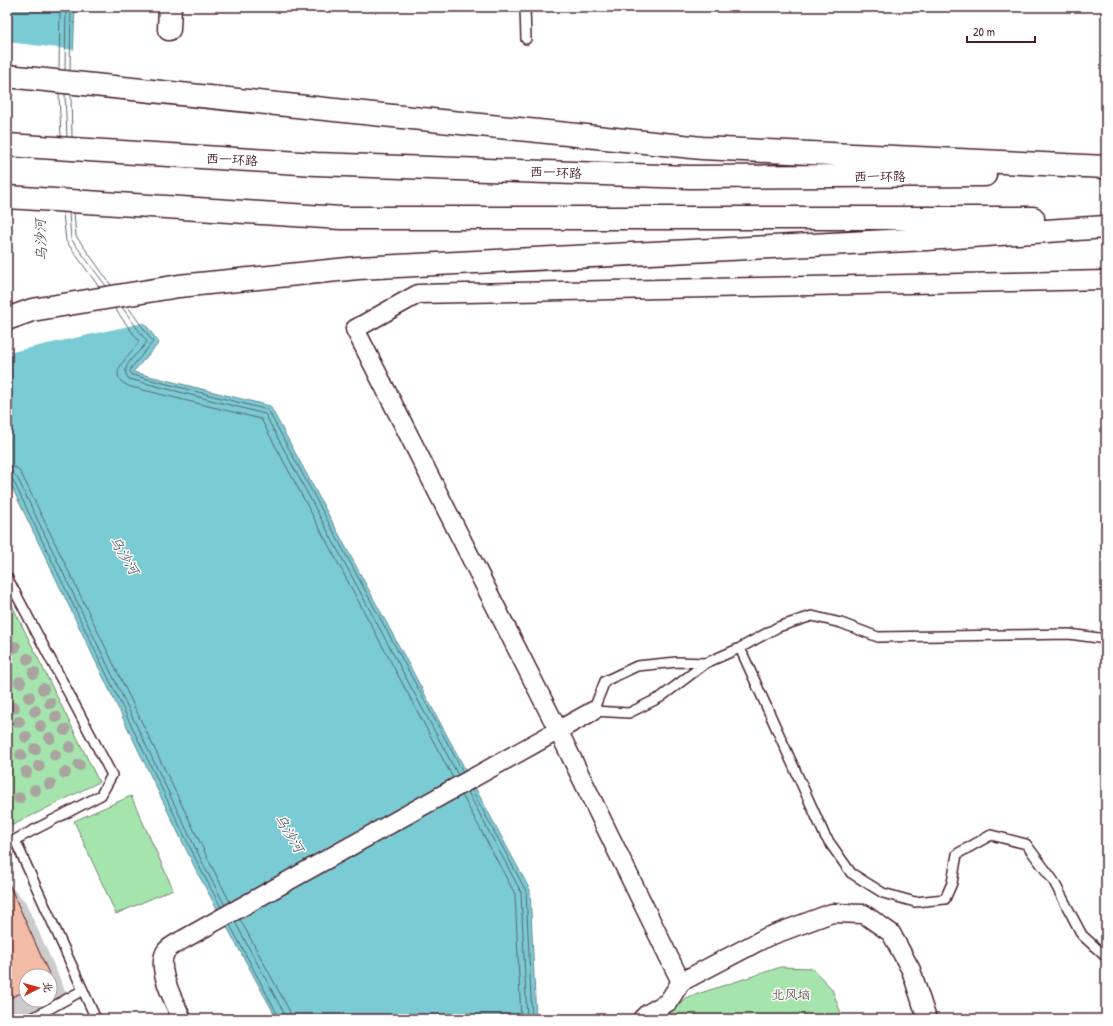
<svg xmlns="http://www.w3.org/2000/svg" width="1113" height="1026" font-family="'Patrick Hand','LXGW WenKai TC',sans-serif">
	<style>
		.green { fill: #a5e5ad; stroke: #78826c }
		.water { fill: #7acbd4; stroke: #678690 }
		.pier { fill: #fff }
		.shadow { fill: #0003; fill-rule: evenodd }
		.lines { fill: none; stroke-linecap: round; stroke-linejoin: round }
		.shore { stroke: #5d646f; stroke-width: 1 }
		.building { fill: #f2bca6; stroke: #4a1f2b }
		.service-casing { stroke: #4a1f2b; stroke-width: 12 }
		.minor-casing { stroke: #4a1f2b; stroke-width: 21 }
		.tertiary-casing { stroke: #4a1f2b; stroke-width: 25 }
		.trunk-casing { stroke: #4a1f2b; stroke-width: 25 }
		.service { stroke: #fff; stroke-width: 9 }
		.minor { stroke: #fff; stroke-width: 18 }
		.tertiary { stroke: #fff; stroke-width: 22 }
		.trunk { stroke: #fff; stroke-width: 22 }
		.tree { fill: #aaa4a0 }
		.labels { text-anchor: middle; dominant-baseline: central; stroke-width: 3; stroke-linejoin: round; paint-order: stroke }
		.street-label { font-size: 13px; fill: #4a1f2b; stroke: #fff }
		.park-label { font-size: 13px; fill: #655a52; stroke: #fff }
		.water-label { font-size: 14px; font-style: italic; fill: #5b5b66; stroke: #fff }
	</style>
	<rect width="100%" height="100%" fill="#fff"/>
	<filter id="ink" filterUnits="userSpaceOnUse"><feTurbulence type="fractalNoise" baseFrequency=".025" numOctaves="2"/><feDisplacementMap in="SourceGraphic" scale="8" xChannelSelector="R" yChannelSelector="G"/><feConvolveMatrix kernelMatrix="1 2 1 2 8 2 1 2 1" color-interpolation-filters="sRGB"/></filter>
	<g filter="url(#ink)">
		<path class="green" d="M7,595L99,782L7,828Z
			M131,796L173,889L116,914L74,821Z
			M781,967L812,968L832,989L843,1019H664L685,998Z"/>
		<path class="water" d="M7,7H75L73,61L79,234L159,343L133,372L270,406L530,890L536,1019H277L197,872L7,477Z"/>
		<path class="pier" d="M7,42L76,50L81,234L147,322L7,353Z"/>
		<path class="shadow" d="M7,883L25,901L68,997L21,1019H7ZM26,976H50V1000H26Z"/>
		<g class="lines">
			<path class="shore" d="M59,69L60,7
				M65,70L66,7
				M70,70L71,7
				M59,94L61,136
				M65,94L67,137
				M71,95L72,137
				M63,213L66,241L99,287
				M69,213L71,239L106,286
				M74,213L76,236L111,285
				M122,307L147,342C141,352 117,366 129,379L265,414L458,775
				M128,307L153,342L131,368L130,372L132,375L268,410L463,772
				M115,309L139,341C132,354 101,376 131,387L261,419L453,778
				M7,466L17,468L22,475L211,865L230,902
				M7,472L13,473L17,477L205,868L225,905
				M7,477L13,480L201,870L221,907
				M472,790L526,891L532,1019
				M468,792L521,892L527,1019
				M462,795L515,894L521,1019
				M240,919L289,1010L291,1019
				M235,922L284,1013L285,1019
				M230,925L280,1019"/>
		</g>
		<path class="building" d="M8,882L50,976H26V991L7,999Z"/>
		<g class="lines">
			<g class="service-casing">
				<path id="service" d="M525,7L526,39
					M7,577L112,775L101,795L7,844
					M740,648L825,836L851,873L883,893L915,902L945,899L952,883L957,854L991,835L1026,844L1053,880L1082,935L1106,957
					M677,662L706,663L661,697L629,713L593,711L605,681L637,666Z
					M706,663L740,648L778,627L812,616L841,623L878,637L1069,634L1106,639
					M15,840L96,1019
					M31,1019L83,990"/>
			</g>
			<g class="minor-casing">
				<path id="minor" d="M681,982L767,937L832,913L864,914L891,933L911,970L927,1019
					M182,1019C175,1003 155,968 166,951C170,946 179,942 184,939L593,711
					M642,1019L647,1014L668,1002L681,982L558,730L355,329L418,294L1106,280"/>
			</g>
			<g class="tertiary-casing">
				<path id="tertiary" d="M169,29L170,7"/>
			</g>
			<g class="trunk-casing">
				<path id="trunk" d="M7,76L702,148L1106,167
					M7,145L316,164L689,177L985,175
					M7,197L341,218H1033
					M7,319L32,310L179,286L358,268L927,239L1106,227"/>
			</g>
			<use href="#service" class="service"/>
			<use href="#minor" class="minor"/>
			<use href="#tertiary" class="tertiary"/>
			<use href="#trunk" class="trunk"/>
		</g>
		<g class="tree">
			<circle cx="15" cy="647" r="6"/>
			<circle cx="28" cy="659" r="6"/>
			<circle cx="34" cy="673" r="6"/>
			<circle cx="20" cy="682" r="6"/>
			<circle cx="43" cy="689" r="6"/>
			<circle cx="29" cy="697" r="6"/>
			<circle cx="50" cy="703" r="6"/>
			<circle cx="14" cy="708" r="6"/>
			<circle cx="35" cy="711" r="6"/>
			<circle cx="56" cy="717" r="6"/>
			<circle cx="19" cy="722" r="6"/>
			<circle cx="41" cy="726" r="6"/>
			<circle cx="65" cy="730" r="6"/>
			<circle cx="26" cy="737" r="6"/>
			<circle cx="50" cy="738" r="6"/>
			<circle cx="70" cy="747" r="6"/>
			<circle cx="35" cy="749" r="6"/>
			<circle cx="21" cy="755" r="6"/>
			<circle cx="55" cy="755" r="6"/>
			<circle cx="79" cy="765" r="6"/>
			<circle cx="39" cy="766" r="6"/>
			<circle cx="26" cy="772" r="6"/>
			<circle cx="65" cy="773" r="6"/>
			<circle cx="50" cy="784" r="6"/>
			<circle cx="35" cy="790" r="6"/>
			<circle cx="19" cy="798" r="6"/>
		</g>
	</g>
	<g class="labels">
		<g class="street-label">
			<text transform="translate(232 159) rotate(3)">西一环路</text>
			<text transform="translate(556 172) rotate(2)">西一环路</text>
			<text x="880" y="176">西一环路</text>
		</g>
		<g class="park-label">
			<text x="791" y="994">北风垴</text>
		</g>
		<g class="water-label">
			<text transform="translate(40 240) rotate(-92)">乌沙河</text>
			<text transform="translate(125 555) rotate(59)">乌沙河</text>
			<text transform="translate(290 833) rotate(59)">乌沙河</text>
		</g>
	</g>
	<rect width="1113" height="1026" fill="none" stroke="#fff" stroke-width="24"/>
	<rect x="12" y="12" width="1089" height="1002" fill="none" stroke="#4a1f2b" stroke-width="1.5" filter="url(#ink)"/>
	<g transform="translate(38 988) rotate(84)"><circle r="19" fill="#ffffff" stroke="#b7a5aa"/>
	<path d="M0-3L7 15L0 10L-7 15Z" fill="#c8321e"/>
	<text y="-6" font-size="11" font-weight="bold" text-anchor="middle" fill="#4a1f2b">北</text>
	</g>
	<path d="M967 36v6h68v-6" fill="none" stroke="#4a1f2b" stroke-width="2"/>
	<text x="973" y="36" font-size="12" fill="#4a1f2b" stroke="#ffffff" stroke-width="3" paint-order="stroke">20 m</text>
</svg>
